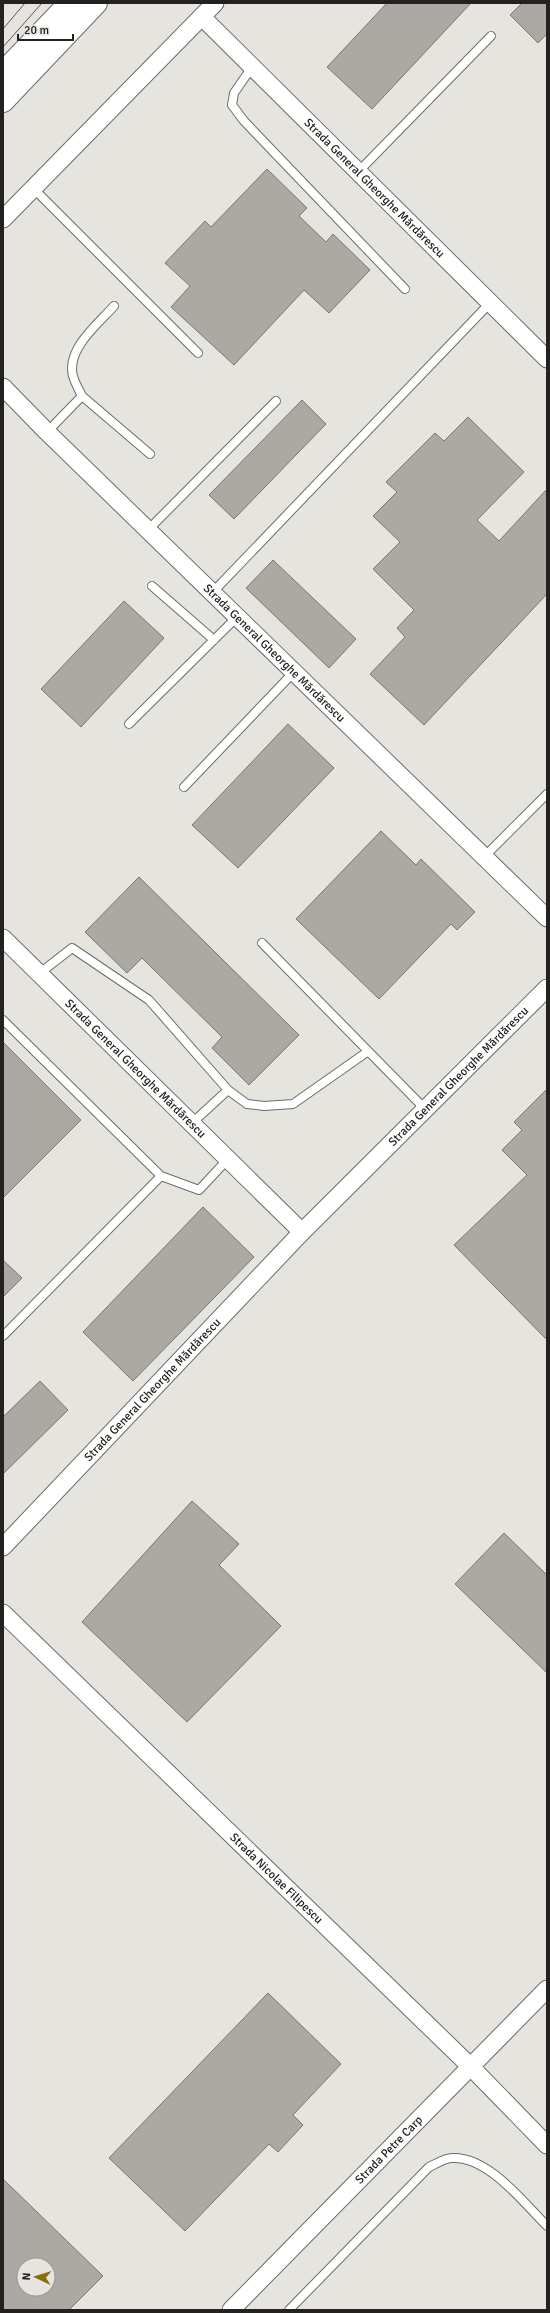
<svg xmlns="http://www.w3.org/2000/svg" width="550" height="2313" font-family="Signika,sans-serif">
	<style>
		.building { fill: #aba9a4; stroke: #797772; fill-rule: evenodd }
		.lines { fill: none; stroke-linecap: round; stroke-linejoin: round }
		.lane-casing { stroke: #6d6c67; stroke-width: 10 }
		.street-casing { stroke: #6d6c67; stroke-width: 19 }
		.primary-casing { stroke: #6d6c67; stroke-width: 24 }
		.lane { stroke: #fff; stroke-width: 8 }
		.street { stroke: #fff; stroke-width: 17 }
		.primary { stroke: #fff; stroke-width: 22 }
		.tram { stroke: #5a5956; stroke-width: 1 }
		.labels { text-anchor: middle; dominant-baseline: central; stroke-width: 3.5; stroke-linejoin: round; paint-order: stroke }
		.street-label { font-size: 12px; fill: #232220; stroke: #e6e4df }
	</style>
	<rect width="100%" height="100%" fill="#e6e4df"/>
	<path class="building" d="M387,3H471L372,109L327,67Z
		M522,3H547V34L538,43L510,15Z
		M267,169L307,208L299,216L326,242L333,234L370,270L329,313L304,290L234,365L171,307L190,286L165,263L205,221L211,227Z
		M302,400L326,424L234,519L209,495Z
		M468,417L524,472L477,520L499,541L547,489V594L424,725L370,674L405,637L397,628L414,610L373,569L400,542L373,516L397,492L386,482L435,433L444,441Z
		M273,560L356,639L329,668L246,588Z
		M124,601L164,638L81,727L41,689Z
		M288,724L334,768L238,868L192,825Z
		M381,831L416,865L421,859L475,912L457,930L451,924L379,999L296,919Z
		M139,877L299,1035L249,1085L212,1048L222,1037L142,958L127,973L85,932Z
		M3,1042L81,1120L3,1198Z
		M547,1089V1340L454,1245L527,1175L502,1150L522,1130L514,1122Z
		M203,1207L254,1257L133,1381L83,1332Z
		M3,1260L22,1278L3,1297Z
		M40,1381L68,1410L3,1474V1417Z
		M192,1501L239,1544L219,1565L281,1626L187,1722L82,1622Z
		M504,1533L547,1575V1673L455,1584Z
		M268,1993L341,2064L293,2115L303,2125L278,2152L269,2144L185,2231L109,2158Z
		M3,2179L103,2276L69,2310H3ZM24,2265H48V2289H24Z"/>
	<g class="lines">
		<g class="lane-casing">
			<path id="lane" d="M252,67L234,93L232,105L244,121L405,289
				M358,172L491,36
				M32,187L198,353
				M82,396L150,454
				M47,432L82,396C79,390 75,383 73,376C66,349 98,324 114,306
				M148,530L276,401
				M152,586L214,640
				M212,593L490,303
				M129,724L237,617
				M184,787L294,672
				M484,857L547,794
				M262,943L426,1110
				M40,973L72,948L149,1000L228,1090L247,1104L264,1106L293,1104L367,1052
				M3,1020L161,1176L199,1190L228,1159
				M192,1123L228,1090
				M3,1336L161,1176
				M289,2310L429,2167C436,2164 445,2158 452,2158C488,2156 523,2202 547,2226"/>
		</g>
		<g class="street-casing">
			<g id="street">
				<path id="s1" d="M202,17L547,359"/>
				<path d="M3,219L215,3"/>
				<path id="s2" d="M3,387L47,432L547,918"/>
				<path id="s3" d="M3,938L302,1232"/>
				<path id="s4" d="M3,1547L302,1232L547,988"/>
				<path id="s5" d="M3,1613L471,2067L547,2145"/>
				<path id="s6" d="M231,2310L547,1989"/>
			</g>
		</g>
		<g class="primary-casing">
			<path id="primary" d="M3,73L70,3
				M3,101L96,3"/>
		</g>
		<use href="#lane" class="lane"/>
		<use href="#street" class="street"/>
		<use href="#primary" class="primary"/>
		<path class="tram" d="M3,29L25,3
			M3,47L42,3"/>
	</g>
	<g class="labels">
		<g class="street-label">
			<text stroke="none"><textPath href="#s1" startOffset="243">Strada General Gheorghe Mărdărescu</textPath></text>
			<text stroke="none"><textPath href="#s2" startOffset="380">Strada General Gheorghe Mărdărescu</textPath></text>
			<text stroke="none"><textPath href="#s3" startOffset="186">Strada General Gheorghe Mărdărescu</textPath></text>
			<text stroke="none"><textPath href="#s4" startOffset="655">Strada General Gheorghe Mărdărescu</textPath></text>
			<text stroke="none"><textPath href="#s4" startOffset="217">Strada General Gheorghe Mărdărescu</textPath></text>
			<text stroke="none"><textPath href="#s5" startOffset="381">Strada Nicolae Filipescu</textPath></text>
			<text stroke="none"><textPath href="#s6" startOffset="225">Strada Petre Carp</textPath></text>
		</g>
	</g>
	<rect width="550" height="2313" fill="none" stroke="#232220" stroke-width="8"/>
	<g transform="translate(36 2277) rotate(274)"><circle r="19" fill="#e6e4df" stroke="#989693"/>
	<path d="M0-3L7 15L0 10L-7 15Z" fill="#846e0d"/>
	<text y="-6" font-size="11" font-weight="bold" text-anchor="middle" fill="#232220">N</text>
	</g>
	<path d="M18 34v6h55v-6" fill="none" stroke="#232220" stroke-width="2"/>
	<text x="24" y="34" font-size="12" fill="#232220" stroke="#e6e4df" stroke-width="3" paint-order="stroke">20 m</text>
</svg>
